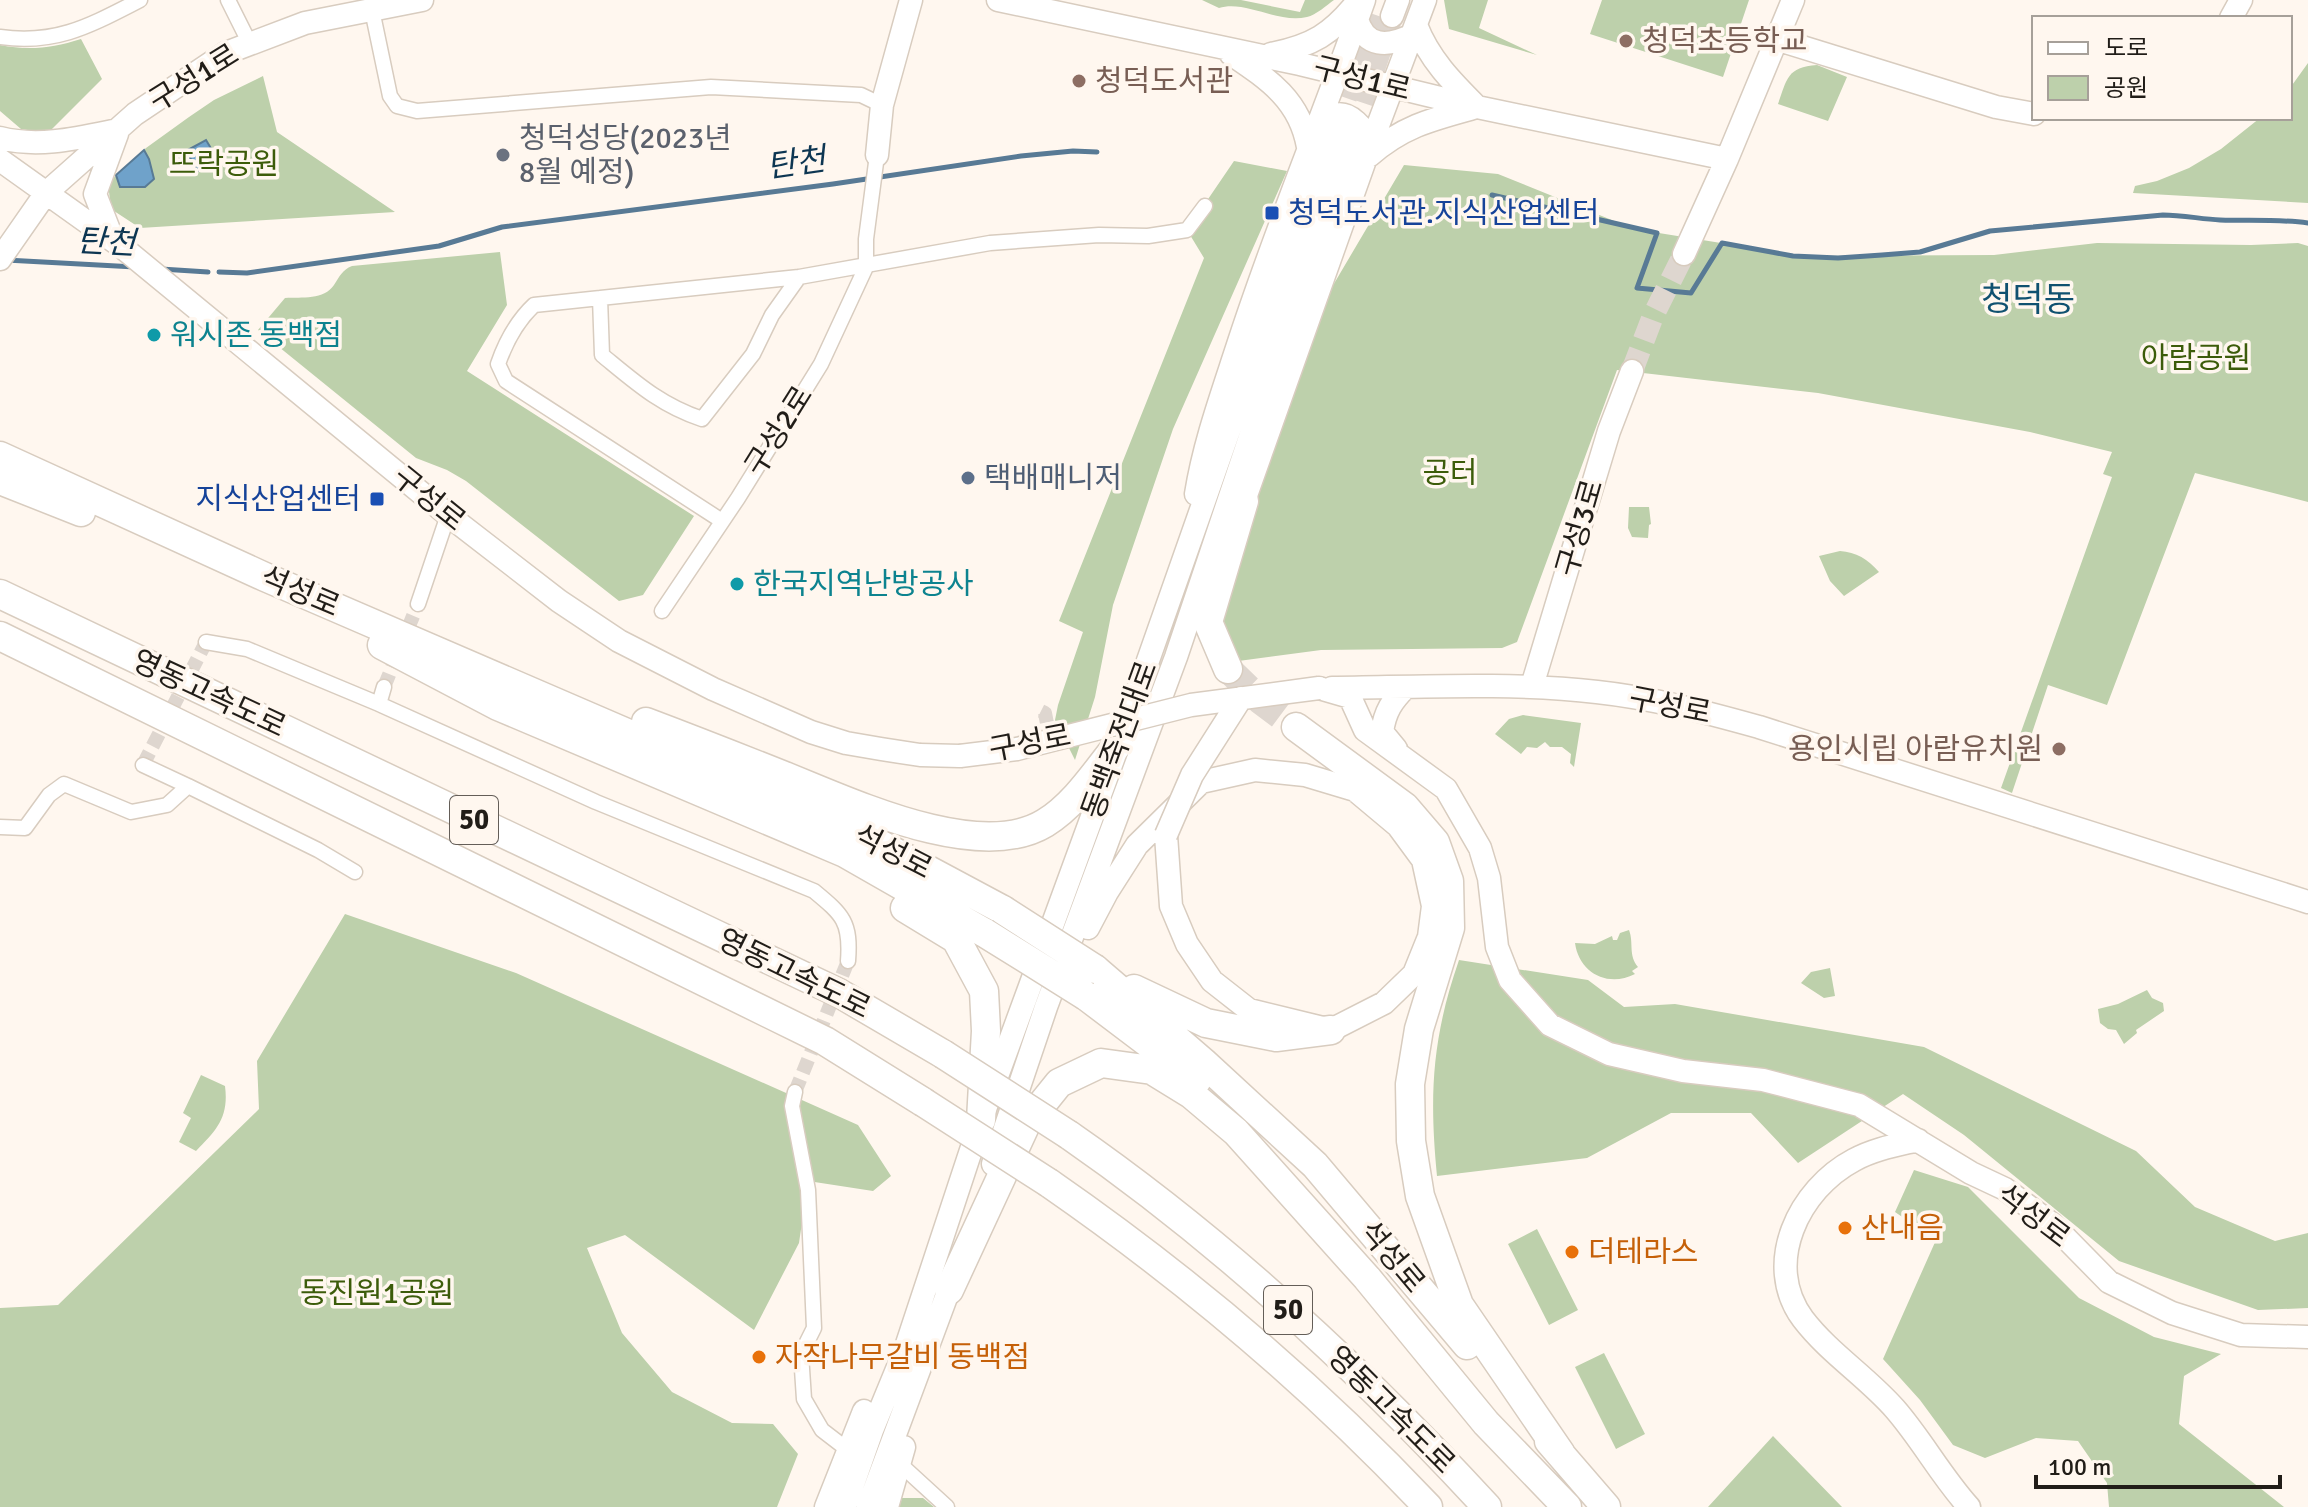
<svg xmlns="http://www.w3.org/2000/svg" width="2308" height="1507" font-family="Signika,'Noto Sans KR',sans-serif">
	<style>
		.green { fill: #bdd0ab }
		.water { fill: #6fa2ca; stroke: #587a95; stroke-width: 2 }
		.lines { fill: none; stroke-linecap: round; stroke-linejoin: round }
		.stream { stroke: #587a95; stroke-width: 5 }
		.street-tunnel { stroke: #ded6cf; stroke-width: 14; stroke-dasharray: 14 7; stroke-linecap: butt }
		.secondary-tunnel { stroke: #ded6cf; stroke-width: 22; stroke-dasharray: 22 11; stroke-linecap: butt }
		.highway-tunnel { stroke: #ded6cf; stroke-width: 28; stroke-dasharray: 28 14; stroke-linecap: butt }
		.street-casing { stroke: #d8ccbf; stroke-width: 17 }
		.secondary-casing { stroke: #d8ccbf; stroke-width: 25 }
		.highway-casing { stroke: #d8ccbf; stroke-width: 31 }
		.street { stroke: #fff; stroke-width: 14 }
		.secondary { stroke: #fff; stroke-width: 22 }
		.highway { stroke: #fff; stroke-width: 28 }
		.secondary-bridge-casing { stroke: #d8ccbf; stroke-width: 25; stroke-linecap: butt }
		.highway-bridge-casing { stroke: #d8ccbf; stroke-width: 31; stroke-linecap: butt }
		.secondary-bridge { stroke: #fff; stroke-width: 22 }
		.highway-bridge { stroke: #fff; stroke-width: 28 }
		.education-dot { fill: #8d6e63; stroke: #fff7ef; stroke-width: 3 }
		.worship-dot { fill: #6b7280; stroke: #fff7ef; stroke-width: 3 }
		.transit-dot { fill: #1a4fb4; stroke: #fff7ef; stroke-width: 3 }
		.culture-dot { fill: #0f9aa8; stroke: #fff7ef; stroke-width: 3 }
		.service-dot { fill: #5c6f8a; stroke: #fff7ef; stroke-width: 3 }
		.food-dot { fill: #e8710a; stroke: #fff7ef; stroke-width: 3 }
		.labels { text-anchor: middle; dominant-baseline: central; stroke-width: 7; stroke-linejoin: round; paint-order: stroke }
		.shield { fill: #fff7ef; stroke: #645e58; stroke-width: 2 }
		.shield-label { font-size: 28px; font-weight: bold; fill: #211d18 }
		.education-label { font-size: 30px; fill: #785e54; stroke: #fff7ef; text-anchor: start }
		.street-label { font-size: 30px; fill: #211d18; stroke: #fff7ef }
		.worship-label { font-size: 30px; fill: #5b616d; stroke: #fff7ef; text-anchor: start }
		.park-label { font-size: 30px; fill: #3c5c0a; stroke: #fff7ef }
		.transit-label { font-size: 30px; fill: #164399; stroke: #fff7ef; text-anchor: start }
		.culture-label { font-size: 30px; fill: #0d838f; stroke: #fff7ef; text-anchor: start }
		.service-label { font-size: 30px; fill: #4e5e75; stroke: #fff7ef; text-anchor: start }
		.food-label { font-size: 30px; fill: #c56008; stroke: #fff7ef; text-anchor: start }
		.water-label { font-size: 32px; font-style: italic; fill: #0d3652; stroke: #fff7ef }
		.quarter-label { font-size: 34px; fill: #105170; stroke: #fff7ef }
	</style>
	<rect width="100%" height="100%" fill="#fff7ef"/>
	<path class="green" d="M1202,0H1241L1300,12L1305,0H1334C1327,5 1316,15 1307,17C1278,24 1246,0 1219,8Z
		M1444,0H1488L1479,28L1537,55L1449,29Z
		M1602,0H1749L1723,77L1590,34Z
		M81,39L102,79L48,133L21,129L0,111V45C30,51 52,48 81,39Z
		M2308,63V203L2133,193L2135,186L2157,181L2189,168L2221,149L2260,118H2290V88Z
		M1817,65L1847,77L1828,121L1778,104C1787,79 1787,67 1817,65Z
		M263,76L277,132L395,212L140,228L111,209L108,183L146,148L189,117L214,100Z
		M1234,161L1287,171L1173,429L1113,605L1095,697L1075,760L1055,720L1058,705L1083,632L1059,621L1204,258L1187,230Z
		M1404,165L1498,174L1634,229L1801,256L1994,255L2097,243L2251,245L2298,243L2308,246V502L2195,473L2107,705L2048,685L2012,793L2001,788L2112,477L2103,474L2112,452L2030,432L1818,393L1617,370L1517,642L1502,648L1321,650L1216,664L1221,584L1309,326Z
		M500,252L507,305L467,371L694,516L643,595L619,601L466,481L447,470L416,458L258,330L285,298C302,297 324,300 334,285C340,276 342,270 352,266Z
		M1629,507H1649L1651,524L1649,525L1648,538L1632,537L1628,528Z
		M1840,551C1856,552 1868,559 1879,572L1844,596L1830,581L1819,556Z
		M1523,715L1581,723L1574,767L1570,763L1571,754L1562,747H1550L1545,742L1537,748L1527,747L1521,754L1495,734L1509,719Z
		M345,914L516,973L858,1125L891,1176L873,1191L808,1181L799,1243L754,1330L625,1235L587,1248L622,1333L672,1392L732,1423L773,1424L798,1454L777,1507H0V1308L58,1305L259,1109L257,1061Z
		M1629,930C1634,943 1628,955 1638,967L1632,971L1635,974C1608,988 1579,973 1575,943L1595,944L1612,936L1613,940H1617L1620,933Z
		M1459,960L1588,980L1624,1007L1675,1004L1924,1047L2136,1151L2195,1207L2275,1241L2308,1233V1308L2258,1310L2119,1261L1964,1135L1903,1094L1798,1163L1751,1113H1671L1587,1158L1437,1176C1429,1094 1432,1038 1459,960Z
		M1830,968L1835,996L1824,998L1801,983L1811,972Z
		M2147,990L2152,998L2163,1003L2164,1011L2136,1030L2137,1033L2124,1044L2116,1030L2108,1029L2100,1023L2098,1009L2118,1004Z
		M201,1075L225,1086C229,1117 217,1130 196,1151L179,1142L191,1118L183,1113Z
		M1914,1170L1968,1187L2079,1298L2154,1337L2221,1354L2184,1376L2179,1424L2284,1507H2109L2107,1483L2078,1441L2036,1438L1985,1458L1953,1445L1920,1400L1883,1359L1936,1240L1895,1212Z
		M1537,1229L1578,1310L1549,1325L1508,1244Z
		M1604,1353L1645,1434L1616,1449L1575,1367Z
		M1773,1436L1842,1507H1708Z
		M902,1498H923L934,1507H899Z"/>
	<path class="water" d="M206,140L218,160L198,171L186,151Z
		M144,150L149,159L154,179L145,187H120L116,175Z"/>
	<g class="lines">
		<path class="stream" d="M1492,195L1657,233L1637,288L1691,293L1722,243L1793,256L1838,258L1882,255L1920,252L1990,231L2163,215C2182,215 2201,219 2220,220C2249,221 2279,219 2308,223
			M6,260L135,267
			M161,269L208,272
			M219,272L247,273L439,246L502,227L833,184L1021,156L1073,151L1097,152"/>
		<path class="street-tunnel" d="M384,687L418,604
			M1041,711L1045,713L1051,745
			M143,765L206,642
			M795,1092L848,961"/>
		<path class="secondary-tunnel" d="M1335,129L1375,14
			M1352,134L1392,16
			M1632,371L1653,316L1684,254"/>
		<path class="highway-tunnel" d="M1228,669L1260,700L1296,727"/>
		<g class="street-casing">
			<path id="street" d="M228,0L250,44
				M372,10L390,96L397,106L417,111L711,87L861,95L882,105
				M0,37C57,45 91,25 140,0
				M600,298L602,355C635,382 660,405 702,419L753,354L772,315L799,277
				M722,521L506,381L498,364C506,341 516,322 534,305L799,277L990,243L1099,235L1148,236L1187,230L1205,206
				M418,604L448,515
				M662,611L738,498L821,364L866,267V239L877,155
				M206,642L247,649L379,704L596,802L814,891C843,915 851,922 848,961
				M379,704L384,687
				M143,765L188,786
				M0,827L25,828L49,795L64,784L131,812L167,805L188,786L318,850L355,872
				M795,1092L792,1106L808,1190L814,1328L801,1354L804,1399L822,1430L848,1450
				M900,1464L947,1507"/>
		</g>
		<g class="secondary-casing">
			<path id="secondary" d="M998,0L1300,64L1477,107L1727,159
				M1392,16L1398,0
				M2231,18L2241,0
				M1357,19C1365,48 1388,47 1412,35
				M1776,39L1996,107L2034,114
				M1231,54C1268,79 1300,100 1308,147
				M1271,54C1312,46 1332,34 1358,1
				M1317,125C1322,122 1329,116 1335,115C1350,111 1365,129 1369,141
				M0,138C39,148 79,138 118,130
				M877,155L882,105L911,0
				M1369,156C1403,126 1433,119 1477,107C1452,82 1429,59 1416,25
				M0,160L122,247L448,515L559,601L619,641L713,689L811,732L846,743L881,749L920,755L960,756
				M113,240L95,194L117,134
				M1684,254L1727,159L1793,0
				M0,259L46,193L135,114L226,53L305,23L422,0
				M1196,494C1204,444 1221,397 1237,348C1275,230 1323,117 1364,0
				M1236,515L1244,501L1365,160L1425,0
				M1532,686L1609,431L1632,371
				M1319,688L1350,697L1365,730L1446,789L1480,848L1489,878L1497,947L1510,980L1550,1025L1609,1054L1683,1071L1763,1080L1859,1105L1971,1173L2005,1189L2052,1224L2109,1282L2172,1313L2241,1335L2308,1337
				M1332,688C1420,687 1509,682 1597,692C1653,698 1705,712 1759,727L2308,902
				M1396,749L1382,732C1385,711 1392,701 1406,687
				M1088,928L1107,892L1137,845L1201,782L1255,770L1305,775L1355,790L1398,826L1423,860L1433,906L1429,937L1414,974L1384,1003L1331,1030L1249,1010L1212,981L1187,944L1171,906L1166,835
				M1918,1140C1897,1145 1874,1149 1854,1160C1799,1189 1762,1264 1803,1319C1829,1353 1867,1377 1895,1409C1922,1440 1941,1476 1969,1507
				M993,1164L1046,1007L1176,657L1352,134
				M826,1507L864,1411
				M845,1507L872,1430L905,1350L981,1120L1119,743L1335,129
				M868,1507L954,1276
				M887,1507L904,1447"/>
		</g>
		<g class="highway-casing">
			<path id="highway" d="M0,456L265,577L861,834L1003,910
				M0,480L81,512
				M0,594L839,993L943,1054
				M0,636L825,1041L923,1102
				M382,645L498,706L845,853L985,933
				M1228,669L1208,622L1244,501
				M646,722C691,739 737,757 782,775C848,801 978,864 1045,823C1075,805 1097,770 1119,743
				M1296,727L1405,807L1435,842L1449,881L1450,928L1419,1029L1410,1084L1411,1141L1420,1196L1459,1305L1561,1454
				M905,908L956,939L984,991L986,1031L981,1120
				M1095,969L1203,1062L1315,1165L1467,1345
				M1134,989L1206,1023L1276,1037L1331,1030
				M1086,996L1197,1080
				M1069,1135C1222,1241 1361,1370 1487,1507
				M1049,1183C1186,1278 1314,1386 1428,1507
				M949,1290L1026,1124L1059,1083L1101,1063L1152,1070L1191,1094L1236,1132L1367,1278L1486,1423L1567,1507
				M1549,1441L1606,1507"/>
		</g>
		<use href="#street" class="street"/>
		<use href="#secondary" class="secondary"/>
		<use href="#highway" class="highway"/>
		<g class="secondary-bridge-casing">
			<path id="secondary-bridge" d="M960,756L1017,749L1191,705L1319,688
				M1166,835L1192,775L1241,698"/>
		</g>
		<g class="highway-bridge-casing">
			<path id="highway-bridge" d="M1003,910L1095,969
				M985,933L1086,996
				M943,1054L1069,1135
				M923,1102L1049,1183"/>
		</g>
		<use href="#secondary-bridge" class="secondary-bridge"/>
		<use href="#highway-bridge" class="highway-bridge"/>
	</g>
	<g class="education-dot">
		<circle cx="1626" cy="41" r="8"/>
		<circle cx="1079" cy="81" r="8"/>
		<circle cx="2059" cy="749" r="8"/>
	</g>
	<circle class="worship-dot" cx="503" cy="155" r="8"/>
	<g class="transit-dot">
		<rect x="1264" y="205" width="16" height="16" rx="4"/>
		<rect x="369" y="491" width="16" height="16" rx="4"/>
	</g>
	<g class="culture-dot">
		<circle cx="154" cy="335" r="8"/>
		<circle cx="737" cy="584" r="8"/>
	</g>
	<circle class="service-dot" cx="968" cy="478" r="8"/>
	<g class="food-dot">
		<circle cx="1845" cy="1228" r="8"/>
		<circle cx="1572" cy="1252" r="8"/>
		<circle cx="759" cy="1357" r="8"/>
	</g>
	<g class="labels">
		<g class="shield">
			<rect x="450" y="796" width="48" height="48" rx="6"/>
			<rect x="1264" y="1286" width="48" height="48" rx="6"/>
		</g>
		<g class="shield-label">
			<text x="474" y="820">50</text>
			<text x="1288" y="1310">50</text>
		</g>
		<g class="education-label">
			<text x="1642" y="41">청덕초등학교</text>
			<text x="1095" y="81">청덕도서관</text>
			<text x="2043" y="749" text-anchor="end">용인시립 아람유치원</text>
		</g>
		<g class="street-label">
			<text transform="translate(194 78) rotate(-32)">구성1로</text>
			<text transform="translate(1362 79) rotate(14)">구성1로</text>
			<text transform="translate(779 431) rotate(-58)">구성2로</text>
			<text transform="translate(429 499) rotate(39)">구성로</text>
			<text transform="translate(1580 528) rotate(-74)">구성3로</text>
			<text transform="translate(300 592) rotate(23)">석성로</text>
			<text transform="translate(209 694) rotate(25)">영동고속도로</text>
			<text transform="translate(1670 706) rotate(11)">구성로</text>
			<text transform="translate(1120 740) rotate(-70)">동백죽전대로</text>
			<text transform="translate(1030 743) rotate(-11)">구성로</text>
			<text transform="translate(893 852) rotate(27)">석성로</text>
			<text transform="translate(794 974) rotate(26)">영동고속도로</text>
			<text transform="translate(2033 1216) rotate(37)">석성로</text>
			<text transform="translate(1392 1257) rotate(50)">석성로</text>
			<text transform="translate(1391 1410) rotate(45)">영동고속도로</text>
		</g>
		<g class="worship-label">
			<text x="519" y="138">청덕성당(2023년<tspan x="519" dy="34">8월 예정)</tspan></text>
		</g>
		<g class="park-label">
			<text x="224" y="164">뜨락공원</text>
			<text x="2196" y="358">아람공원</text>
			<text x="1450" y="473">공터</text>
			<text x="377" y="1293">동진원1공원</text>
		</g>
		<g class="transit-label">
			<text x="1288" y="213">청덕도서관.지식산업센터</text>
			<text x="361" y="499" text-anchor="end">지식산업센터</text>
		</g>
		<g class="culture-label">
			<text x="170" y="335">워시존 동백점</text>
			<text x="753" y="584">한국지역난방공사</text>
		</g>
		<g class="service-label">
			<text x="984" y="478">택배매니저</text>
		</g>
		<g class="food-label">
			<text x="1861" y="1228">산내음</text>
			<text x="1588" y="1252">더테라스</text>
			<text x="775" y="1357">자작나무갈비 동백점</text>
		</g>
		<g class="water-label">
			<text transform="translate(796 163) rotate(-8)">탄천</text>
			<text transform="translate(106 242) rotate(3)">탄천</text>
		</g>
		<g class="quarter-label">
			<text x="2028" y="300">청덕동</text>
		</g>
	</g>
	<rect x="2032" y="16" width="260" height="104" fill="#fff7ef" stroke="#a6a099" stroke-width="2"/>
	<rect x="2048" y="42" width="40" height="12" fill="#ffffff" stroke="#a6a099" stroke-width="2"/>
	<text x="2104" y="56" font-size="24" fill="#211d18">도로</text>
	<rect x="2048" y="76" width="40" height="24" fill="#bdd0ab" stroke="#a6a099" stroke-width="2"/>
	<text x="2104" y="96" font-size="24" fill="#211d18">공원</text>
	<path d="M2036 1475v12h244v-12" fill="none" stroke="#211d18" stroke-width="4"/>
	<text x="2048" y="1475" font-size="24" fill="#211d18" stroke="#fff7ef" stroke-width="6" paint-order="stroke">100 m</text>
</svg>
